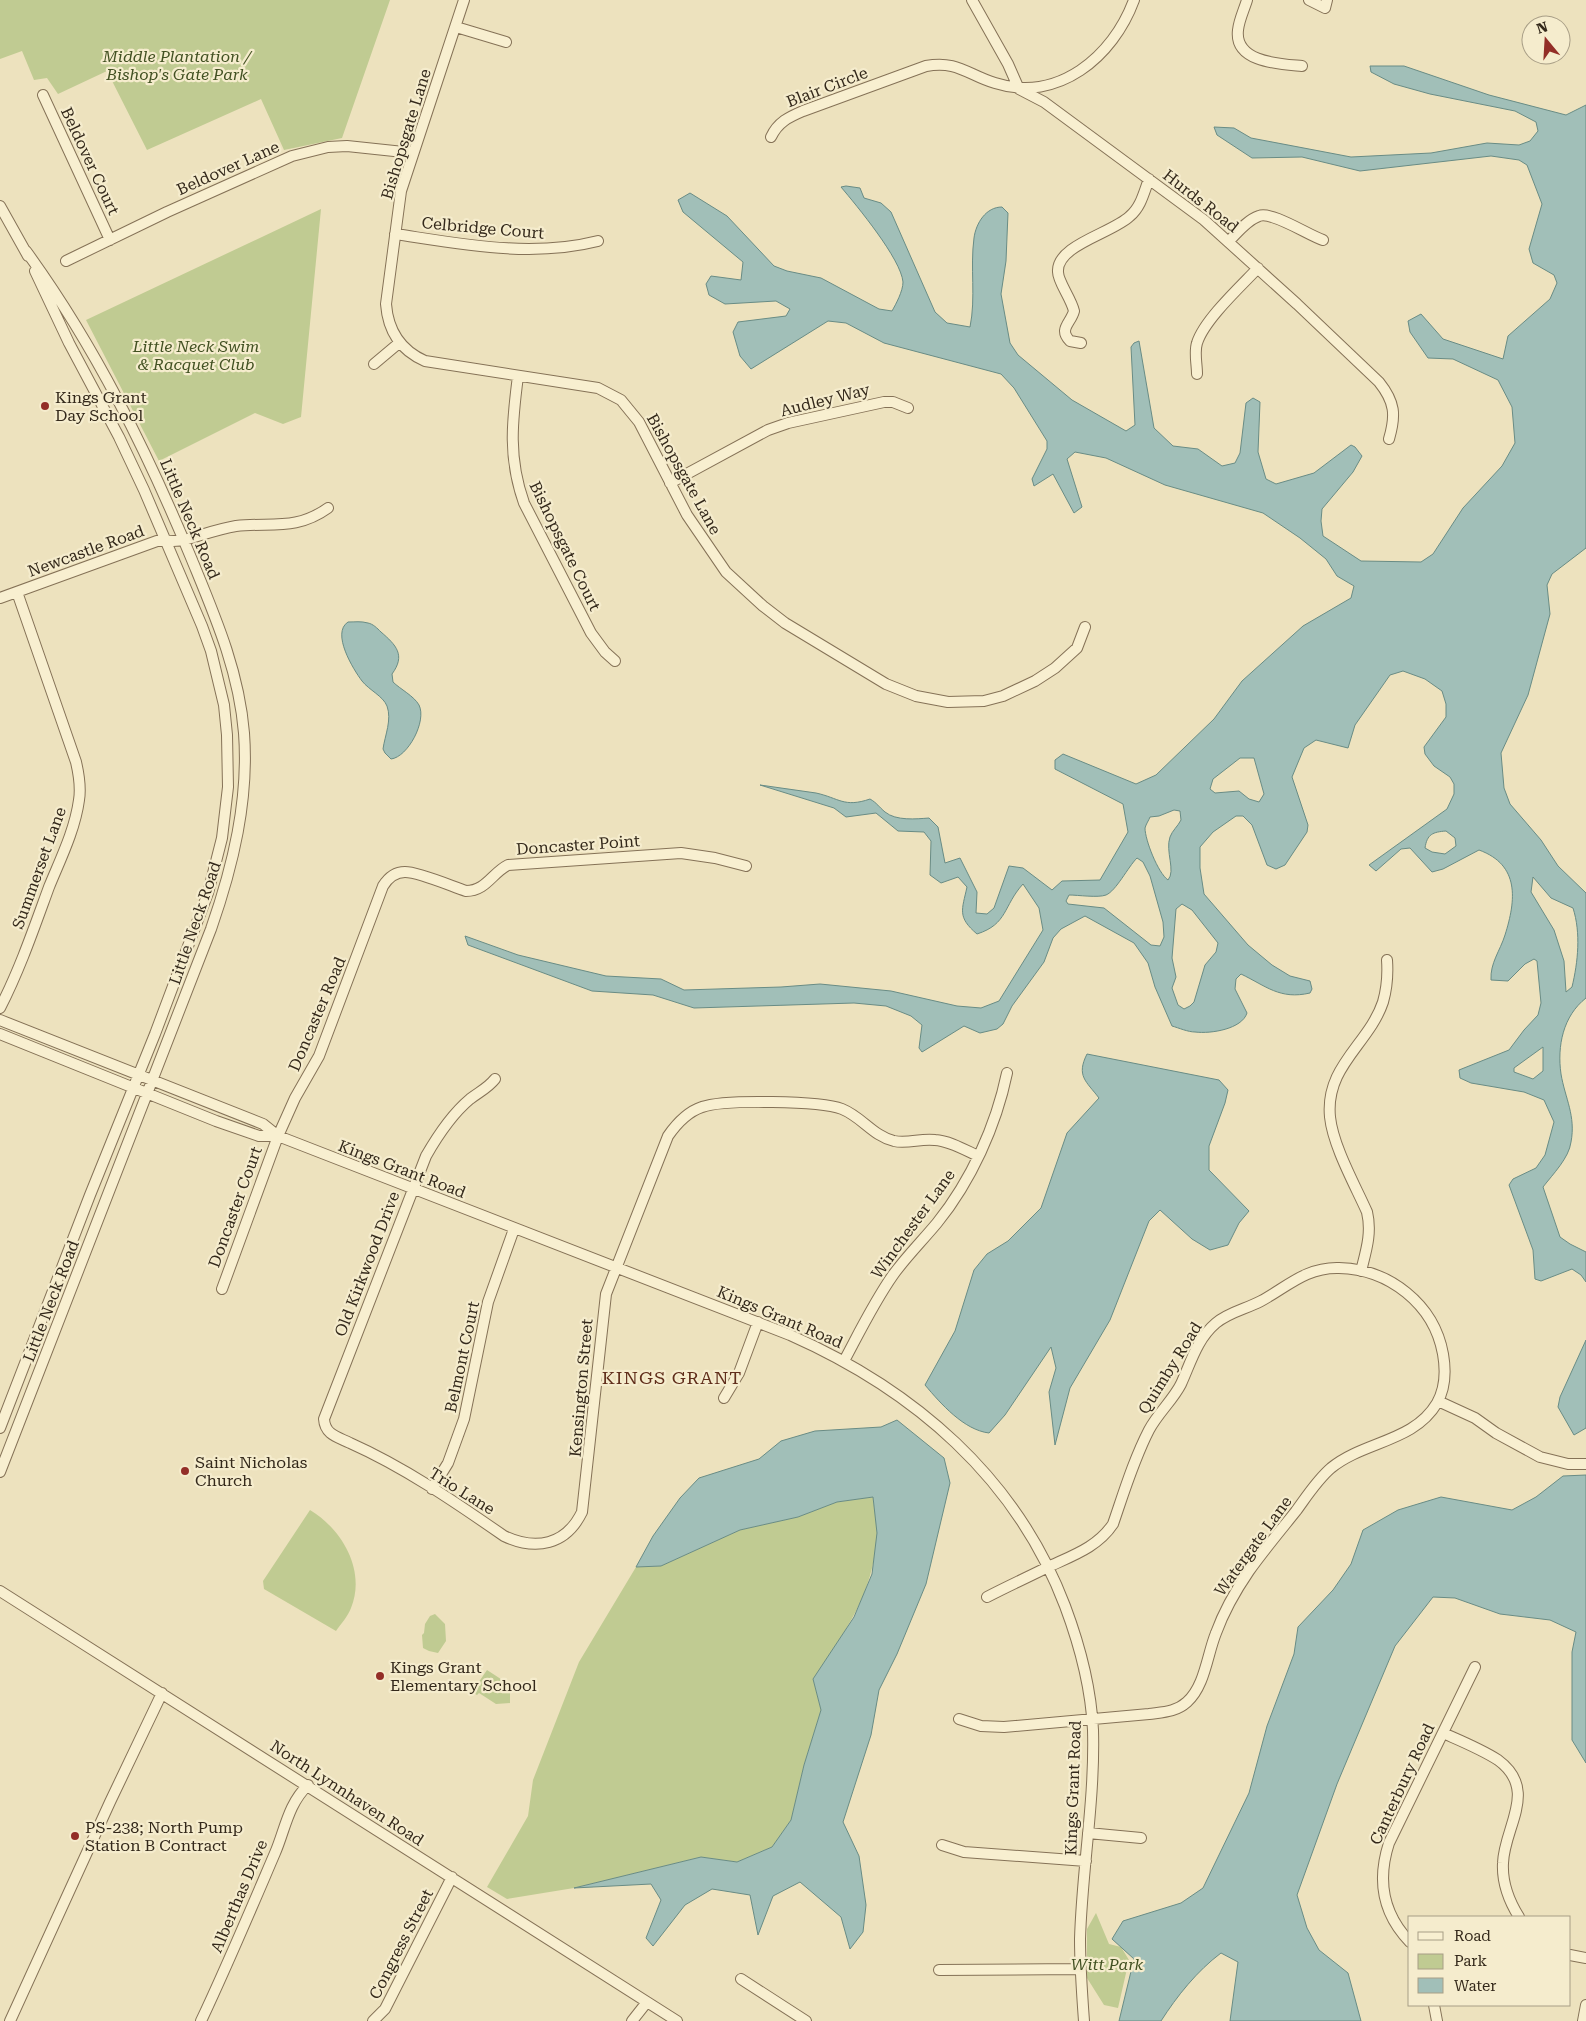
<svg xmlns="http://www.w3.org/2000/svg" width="1586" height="2021" font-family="'Roboto Serif',serif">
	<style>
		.green { fill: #c0cb92 }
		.water { fill: #a1bfb8; stroke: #698c85; fill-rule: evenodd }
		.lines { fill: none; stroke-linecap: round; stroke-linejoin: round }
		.minor-casing { stroke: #857257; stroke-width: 12 }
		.minor { stroke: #f8efd0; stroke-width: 10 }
		.poi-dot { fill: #932e27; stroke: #f5eccd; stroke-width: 2 }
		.labels { text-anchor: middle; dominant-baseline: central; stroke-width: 4.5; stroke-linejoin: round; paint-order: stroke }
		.park-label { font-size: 16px; font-style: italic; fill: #425122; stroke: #f5eccd }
		.street-label { font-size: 16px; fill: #34291b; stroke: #f5eccd }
		.poi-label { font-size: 16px; fill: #34291b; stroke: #f5eccd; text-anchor: start }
		.neighbourhood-label { font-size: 18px; letter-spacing: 1px; fill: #602e1b; stroke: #f5eccd }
	</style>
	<rect width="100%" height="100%" fill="#ede2be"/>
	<path class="green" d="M0,0H390L342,138L284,150L261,99L147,150L107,71L58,94L47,78L34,80L22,51L0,59Z
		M321,209L301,417L283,424L255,413L159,461L86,320Z
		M873,1497C874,1509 878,1523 877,1535C873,1596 845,1631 813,1679L821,1710L804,1765L791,1820L772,1847L737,1862L701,1857L574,1888L507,1899L487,1887L528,1816L533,1780L579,1662L636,1567L661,1566L740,1530L798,1517L837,1502Z
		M310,1510C343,1530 366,1571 351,1608C348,1616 341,1624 336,1631L264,1589L263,1581Z
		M435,1614L445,1624L446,1641L438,1653L429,1651L423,1648L422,1635L424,1633L425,1624L430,1616Z
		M487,1670L510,1685V1703L496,1704L479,1693L477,1695L472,1692Z
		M1096,1913L1109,1944L1121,1947L1129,1960L1118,2008L1104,2005L1087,1978V1929Z"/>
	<path class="water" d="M1370,66H1404L1489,95L1566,115L1586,105V548L1552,574L1547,585L1550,614L1528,695L1501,753L1504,788L1510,804L1541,840L1558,866L1586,893V998C1563,1016 1557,1046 1561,1074C1565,1098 1576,1116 1571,1142C1569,1158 1553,1174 1543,1187L1560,1237L1570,1244L1586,1252V1282L1581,1275L1572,1269L1541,1281L1535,1279L1533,1250L1509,1185L1513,1179L1536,1168L1545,1155L1554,1122L1544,1100L1524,1092L1471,1083L1460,1078L1459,1070L1509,1050L1524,1030L1538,1015L1541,1003L1537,961L1534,959L1525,964L1508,981L1491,980C1490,963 1500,951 1505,935C1516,900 1520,865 1479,850L1443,869L1432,872L1410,848L1401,849L1376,871L1369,865L1447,809L1454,794V784L1450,777L1434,766L1425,754L1424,747L1446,717V704L1442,691L1425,679L1403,671L1390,675L1355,725L1348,748L1316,740L1304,748L1292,777L1308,825L1307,832L1285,865L1276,869L1267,865L1252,825L1243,816H1236L1213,832L1200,847V868L1204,894L1248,945L1272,965L1290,976L1310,981L1312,989L1310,993C1280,1000 1266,986 1241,974L1236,979L1235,989L1247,1013C1242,1029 1211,1034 1195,1032C1188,1032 1179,1028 1172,1026L1155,987L1148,963L1134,943L1085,916L1061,929L1053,938L1044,962L1012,1006L1003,1024L997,1029L980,1033L964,1026L922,1052L919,1048L922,1025L911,1016L886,1006L854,1003L694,1008L653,995L592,991L468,945L465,936L518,955L606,976L661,979L684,990L781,987L820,984L891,991L957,1006L981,1008L999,1001L1043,930L1039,908L1023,884C1003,906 1008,924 977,934C957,917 962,910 967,887L958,877L941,883L930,875L931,841L924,832L898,831L876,813L846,817L834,808L760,785C779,788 797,790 816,793C839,798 844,808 870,799C877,803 879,807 885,812C896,821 916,819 929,818L938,827L945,863L960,858L977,892L976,913L987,914L994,908L1009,866L1023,868L1052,890L1062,881L1100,880L1128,832L1123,804L1055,769V760L1063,754L1136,784L1156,775L1214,719L1242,681L1303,626L1351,598L1354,586L1337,576L1326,559L1300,538L1263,513L1165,485L1106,458L1075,452L1067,459L1082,507L1074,513L1053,474L1034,486L1032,479L1047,449V441L1014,388L1001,374L884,343L846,323L828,321L751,369L740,356L733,332L738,322L786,316L790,309L776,301L725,304L709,295L706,284L711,276L741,280L743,262L683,212L678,200L690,193L727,216L774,266L787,271L821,278L879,309L892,311C896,304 903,291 903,282C901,259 857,206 841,187L846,186L860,188L864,198L881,203L891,212L935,312L947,323L970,327C976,298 970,267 974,238C976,223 986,207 1002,207L1008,213L1006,261L1001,294L1010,343L1018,355L1072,400L1126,431L1135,425L1131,347L1134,343L1139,341L1154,428L1173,446L1198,449L1222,466L1235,463L1240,453L1246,403L1253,398L1260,402L1258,452L1266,479L1276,484L1314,473L1351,445L1355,447L1362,456L1353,472L1322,509L1321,521L1323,536L1361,561L1421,562L1433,554L1463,508L1502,466L1515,443L1512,407L1498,380L1453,359L1428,358L1410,332L1408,321L1421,314L1443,339L1503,359L1508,336L1550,299L1557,283L1554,275L1533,263L1529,249L1542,204L1527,165L1519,160L1491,156L1360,171L1302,157L1252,158L1217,135L1214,127L1234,128L1251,138L1351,157L1431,153L1487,143L1519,145L1530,141L1538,131L1536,122L1515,111L1430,94L1394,84L1371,72ZM1240,758H1254L1264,794L1259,802L1249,799L1239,791L1215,793L1210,789L1213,779ZM1174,810L1180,811L1181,820C1178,826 1172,831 1170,837C1165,851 1176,871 1168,880C1158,873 1145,840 1145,828C1146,824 1149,820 1150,817L1159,816ZM1446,831L1455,838L1456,846L1445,854L1432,852L1425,848C1427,834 1433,832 1446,831ZM1137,858L1143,862L1150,876L1163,922L1164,937L1160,946L1151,945L1104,908L1068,904L1066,901L1069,895C1078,895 1098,898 1106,895C1116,891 1128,867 1137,858ZM1533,877L1551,898L1573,908C1581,933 1578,962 1572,987L1566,992L1564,961L1554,930L1531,892ZM1182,904L1192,910L1218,943L1216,952L1205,965L1194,1002L1190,1006L1184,1009L1178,1005L1172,988L1176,977L1172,958L1176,909ZM1543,1047V1071L1533,1079L1514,1072V1068Z
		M348,622C355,622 361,621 368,623C373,624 377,628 381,632C396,645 406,655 392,674L393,682C400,689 414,696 419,705C427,721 408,757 391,759L385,753L383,749C385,735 392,720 387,706C383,696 369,690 362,681C353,669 331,633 348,622Z
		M1087,1054L1219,1080L1228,1090L1225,1103L1209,1146V1170L1249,1211L1239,1223L1228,1245L1210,1250L1192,1239L1160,1210L1149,1221L1110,1320L1070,1388L1055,1445L1049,1392L1056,1368L1051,1347L1005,1415L989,1433C964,1430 941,1404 925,1385L955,1331L974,1270L987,1254L1008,1241L1041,1208L1067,1133L1099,1098C1086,1081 1076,1076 1087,1054Z
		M1586,1340V1428L1574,1435L1558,1407L1560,1397Z
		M897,1420L944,1458L950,1483L926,1584L897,1654L879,1690L871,1735L843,1822L859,1856L866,1905L863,1932L850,1949L841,1917L800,1882L773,1896L758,1935L750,1895L712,1889L685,1905L653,1946L646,1938L661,1900L651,1884L574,1888L701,1857L737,1862L772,1847L791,1820L804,1765L821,1710L813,1679L854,1617L872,1574L877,1533L873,1497L837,1502L798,1517L740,1530L661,1566L636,1567L653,1536L680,1498L699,1478L759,1459L781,1441L815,1431L881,1427Z
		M1586,1475V1763L1572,1740V1652L1576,1632L1550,1620L1500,1614L1455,1598L1433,1597L1395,1646L1337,1784L1297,1895L1307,1928L1319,1950L1348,1973L1361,2021H1230L1238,1962L1221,1953C1197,1971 1177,1996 1161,2021H1119L1134,1959L1112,1939L1123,1921L1181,1903L1203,1888L1249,1793L1267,1726L1294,1654L1298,1627L1333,1590L1351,1564L1363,1530L1398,1510L1441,1497L1512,1510L1536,1497L1563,1476Z"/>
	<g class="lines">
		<g class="minor-casing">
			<path id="minor" d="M464,0L401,191L386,304C388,331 400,350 425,361L598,388L621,400L639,422L687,515L726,572L763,606L785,623L886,684L916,696L948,702L984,701L1003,696L1035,681L1055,668L1077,648L1085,627
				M972,0L1008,64L1019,89L1044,102L1204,220L1297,304L1379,382C1395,402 1396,415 1389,439
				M1247,0C1244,10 1239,20 1238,30C1234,63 1281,64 1302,66
				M1309,0L1325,8L1327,0
				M456,27L506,42
				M43,95L110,240
				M771,137C778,122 789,117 803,111L926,66C957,60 968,75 995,83C1058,103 1113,57 1134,0
				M0,206L28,256
				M395,234C462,244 531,258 598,241
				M1229,241C1237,233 1247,220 1259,216C1272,211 1308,235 1323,240
				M66,261L167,212L292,156L328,147L347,146L413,153
				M1081,343L1070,341C1058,329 1071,323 1074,311C1071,298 1058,282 1058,272C1056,245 1113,233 1130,216C1141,207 1144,192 1149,179
				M374,364L399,343
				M1197,374C1197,364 1194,352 1197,343C1204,320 1241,286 1258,268
				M518,376C512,422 508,458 524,503L591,633L605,652L615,661
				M670,483L768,430L788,423L884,402H893L908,408
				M0,598L157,541C166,540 176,542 184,540C202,535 218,529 236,526C271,522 296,531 328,508
				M0,1008C20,969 34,928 49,887C60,860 75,830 79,800C81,788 79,775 76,762L17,592
				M0,1020L263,1124L278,1136L790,1335C914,1390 1016,1477 1065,1606C1080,1646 1091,1687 1093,1730C1095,1800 1082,1869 1080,1939C1080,1967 1082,1994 1084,2021
				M0,1034L216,1121L259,1136H278
				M495,1079C488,1088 479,1092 470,1099C452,1114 438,1135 426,1156L324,1419C325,1435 338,1437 350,1443C404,1467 455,1502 504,1536C536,1551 566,1545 582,1512L606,1294L668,1136C677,1123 687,1112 702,1107C724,1099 821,1101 842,1109C862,1117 873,1136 894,1141C908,1144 921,1138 935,1140C950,1141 965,1150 978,1156
				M1361,1271C1366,1251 1372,1233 1367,1212C1355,1185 1333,1146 1330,1117C1325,1066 1369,1044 1383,1002C1387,988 1388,974 1387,960
				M222,1289L278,1136L295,1098L319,1056L383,886C388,878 395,872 405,872C419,872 451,886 466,891C486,891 492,873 508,865L681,853L715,858L746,866
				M844,1361C859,1333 874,1302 893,1275C906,1257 922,1241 937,1223C971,1181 996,1126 1007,1073
				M724,1398L739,1373L758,1322
				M1438,1401L1475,1418L1496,1433L1540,1457L1568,1464H1586
				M0,1428L90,1195L155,1034L208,893L222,838L228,787L227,735L224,705L211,651L202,626L144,490L119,437L69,343L35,271
				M0,1472L211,929C233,866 249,800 244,733C239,671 215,616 192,560C147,451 95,346 26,251
				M432,1489L448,1463L464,1419L488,1302L514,1229
				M0,1591L677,2021
				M959,1719L981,1726L1004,1727L1149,1714C1163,1712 1176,1712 1187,1702C1205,1686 1207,1655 1216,1633C1224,1611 1236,1590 1249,1571C1264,1550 1280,1531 1296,1511C1307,1496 1317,1480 1331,1468C1364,1441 1414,1442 1437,1403C1446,1387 1446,1371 1443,1354C1434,1304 1389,1269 1339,1268C1306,1267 1287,1287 1261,1301C1246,1309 1229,1312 1216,1323C1197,1339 1191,1362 1181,1384C1173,1400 1158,1413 1149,1430C1134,1459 1124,1492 1113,1524C1097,1548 1071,1556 1046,1568C1026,1578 1006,1587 987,1597
				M1443,1733C1461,1741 1481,1749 1498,1760C1539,1790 1504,1827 1503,1863C1502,1881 1509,1901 1519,1917
				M1088,1833L1141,1838
				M942,1845L964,1852L1086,1861
				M1410,1942C1382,1913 1377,1880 1389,1843L1475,1667
				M1570,1955L1586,1958
				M939,1970L1080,1969
				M741,1979L806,2021
				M1434,2005L1437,2021
				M10,2021L110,1802L162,1693
				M201,2021C227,1966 251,1909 275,1853C285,1830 288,1804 308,1785
				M373,2021L385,2009L452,1877
				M632,2021L647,2002
				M1583,2021L1586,2005"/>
		</g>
		<use href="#minor" class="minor"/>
	</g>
	<g class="poi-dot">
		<circle cx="45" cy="406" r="5"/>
		<circle cx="185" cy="1471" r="5"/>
		<circle cx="380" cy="1676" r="5"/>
		<circle cx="75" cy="1836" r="5"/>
	</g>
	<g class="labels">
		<g class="park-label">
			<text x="177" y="56">Middle Plantation /<tspan x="177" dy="18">Bishop's Gate Park</tspan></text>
			<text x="196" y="346">Little Neck Swim<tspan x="196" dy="18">&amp; Racquet Club</tspan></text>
			<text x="1107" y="1964">Witt Park</text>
		</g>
		<g class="street-label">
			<text transform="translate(827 87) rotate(-21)">Blair Circle</text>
			<text transform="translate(406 134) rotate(-73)">Bishopsgate Lane</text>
			<text transform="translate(90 161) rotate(65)">Beldover Court</text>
			<text transform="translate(228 168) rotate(-24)">Beldover Lane</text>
			<text transform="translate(1201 201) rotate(38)">Hurds Road</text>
			<text transform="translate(483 228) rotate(5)">Celbridge Court</text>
			<text transform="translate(825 400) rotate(-14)">Audley Way</text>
			<text transform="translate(684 474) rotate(61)">Bishopsgate Lane</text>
			<text transform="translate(190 519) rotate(67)">Little Neck Road</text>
			<text transform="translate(565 546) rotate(64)">Bishopsgate Court</text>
			<text transform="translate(86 551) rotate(-20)">Newcastle Road</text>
			<text transform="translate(578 845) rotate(-4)">Doncaster Point</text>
			<text transform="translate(39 868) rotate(-70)">Summerset Lane</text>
			<text transform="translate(195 923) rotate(-71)">Little Neck Road</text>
			<text transform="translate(317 1014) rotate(-67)">Doncaster Road</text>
			<text transform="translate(402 1169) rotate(21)">Kings Grant Road</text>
			<text transform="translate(235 1207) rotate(-70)">Doncaster Court</text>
			<text transform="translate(913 1224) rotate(-54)">Winchester Lane</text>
			<text transform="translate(367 1264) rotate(-69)">Old Kirkwood Drive</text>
			<text transform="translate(51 1301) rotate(-69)">Little Neck Road</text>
			<text transform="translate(780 1317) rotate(23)">Kings Grant Road</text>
			<text transform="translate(462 1357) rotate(-78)">Belmont Court</text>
			<text transform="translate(1170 1368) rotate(-58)">Quimby Road</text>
			<text transform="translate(581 1388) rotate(-85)">Kensington Street</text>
			<text transform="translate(462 1491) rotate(32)">Trio Lane</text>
			<text transform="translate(1253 1546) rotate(-54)">Watergate Lane</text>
			<text transform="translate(1402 1784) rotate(-65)">Canterbury Road</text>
			<text transform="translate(1073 1788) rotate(-88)">Kings Grant Road</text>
			<text transform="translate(347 1793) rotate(33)">North Lynnhaven Road</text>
			<text transform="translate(239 1896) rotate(-67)">Alberthas Drive</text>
			<text transform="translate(401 1944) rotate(-63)">Congress Street</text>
		</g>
		<g class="poi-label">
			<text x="55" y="397">Kings Grant<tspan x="55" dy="18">Day School</tspan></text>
			<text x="195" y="1462">Saint Nicholas<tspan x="195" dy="18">Church</tspan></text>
			<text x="390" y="1667">Kings Grant<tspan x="390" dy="18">Elementary School</tspan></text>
			<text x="85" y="1827">PS-238; North Pump<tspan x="85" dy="18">Station B Contract</tspan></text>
		</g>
		<g class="neighbourhood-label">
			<text x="672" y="1377">KINGS GRANT</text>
		</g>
	</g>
	<rect x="1408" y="1916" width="162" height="90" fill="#f5eccd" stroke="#a89e86"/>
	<rect x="1418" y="1932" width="25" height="8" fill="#f8efd0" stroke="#a89e86"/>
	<text x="1454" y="1941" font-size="15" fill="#34291b">Road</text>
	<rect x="1418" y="1954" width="25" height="15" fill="#c0cb92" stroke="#a89e86"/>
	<text x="1454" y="1966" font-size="15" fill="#34291b">Park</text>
	<rect x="1418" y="1978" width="25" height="15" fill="#a1bfb8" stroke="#a89e86"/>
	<text x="1454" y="1991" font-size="15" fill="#34291b">Water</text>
	<g transform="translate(1546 40) rotate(342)"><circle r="24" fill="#f5eccd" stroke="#a89e86"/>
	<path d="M0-4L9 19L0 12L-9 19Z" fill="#932e27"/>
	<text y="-8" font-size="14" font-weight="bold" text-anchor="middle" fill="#34291b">N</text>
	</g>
</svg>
